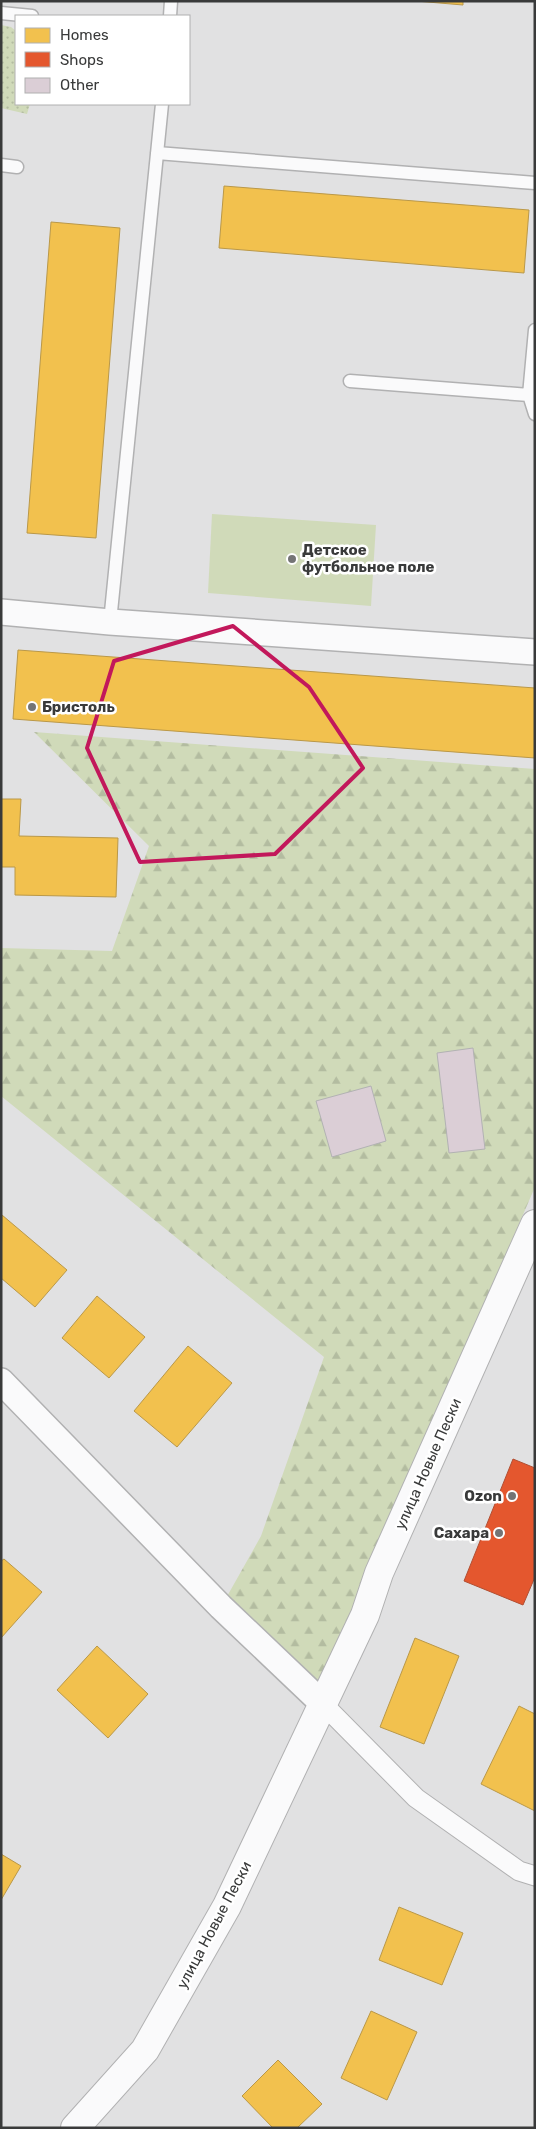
<svg xmlns="http://www.w3.org/2000/svg" width="536" height="2129" font-family="Rubik,sans-serif">
	<style>
		.grass { fill: #d0dab9 }
		.forest { fill: url(#forest-firs) }
		.park { fill: url(#park-dots) }
		.homes { fill: #f2c14e; stroke: #ba9848 }
		.shops { fill: #e4572e; stroke: #b14e32 }
		.building { fill: #dbced6; stroke: #b2b2b3 }
		.lines { fill: none; stroke-linecap: round; stroke-linejoin: round }
		.service-casing { stroke: #b1b1b2; stroke-width: 15 }
		.pedestrian-casing { stroke: #b1b1b2; stroke-width: 21 }
		.minor-casing { stroke: #b1b1b2; stroke-width: 28 }
		.secondary-casing { stroke: #b1b1b2; stroke-width: 30 }
		.service { stroke: #fafafb; stroke-width: 12 }
		.pedestrian { stroke: #fafafb; stroke-width: 19 }
		.minor { stroke: #fafafb; stroke-width: 25 }
		.secondary { stroke: #fafafb; stroke-width: 28 }
		.marked { fill: none; stroke: #c2185b; stroke-width: 4; stroke-linejoin: round }
		.poi-dot { fill: #747475; stroke: #fff; stroke-width: 2 }
		.labels { text-anchor: middle; dominant-baseline: central; stroke-width: 5; stroke-linejoin: round; paint-order: stroke }
		.poi-label { font-size: 15px; font-weight: bold; fill: #393a3a; stroke: #fff; text-anchor: start }
		.street-label { font-size: 15px; fill: #393a3a; stroke: #fff }
	</style>
	<defs>
		<pattern id="forest-firs" width="22" height="20" patternUnits="userSpaceOnUse" patternTransform="scale(1.25)"><rect width="22" height="20" fill="#d0dab9"/><path d="M5 1l3.5 6h-7zM16 11l3.5 6h-7z" fill="#b3bca0"/></pattern>
		<pattern id="park-dots" width="8" height="8" patternUnits="userSpaceOnUse" patternTransform="scale(1.25)"><rect width="8" height="8" fill="#d0dab9"/><path d="M2 2h.1M6 6h.1" fill="none" stroke="#b3bca0" stroke-width="1.8" stroke-linecap="round"/></pattern>
	</defs>
	<rect width="100%" height="100%" fill="#e1e1e2"/>
	<path class="grass" d="M212,514L376,525L371,606L208,593Z"/>
	<path class="forest" d="M34,732L535,769V1187L320,1682L221,1607L261,1536L324,1357L1,1096V948L112,951L149,846Z"/>
	<path class="park" d="M1,25L11,27L16,31V104H30L27,114L1,108Z"/>
	<path class="homes" d="M416,1H463V5Z
		M224,186L529,210L524,273L219,248Z
		M51,222L120,228L96,538L27,533Z
		M18,650L535,688V758L13,719Z
		M1,799H21L19,836L118,838L116,897L15,895V867H1Z
		M2,1215L67,1270L35,1307L1,1278Z
		M97,1296L145,1337L109,1378L62,1338Z
		M188,1346L232,1383L177,1447L134,1411Z
		M4,1559L42,1592L1,1638V1561Z
		M415,1638L459,1656L424,1744L380,1727Z
		M97,1646L148,1694L108,1738L57,1690Z
		M519,1706L535,1714V1811L481,1784Z
		M1,1854L21,1866L1,1900Z
		M399,1907L463,1933L442,1985L379,1960Z
		M371,2011L417,2032L387,2100L341,2078Z
		M278,2060L322,2104L297,2128H273L242,2096Z"/>
	<path class="shops" d="M513,1459L535,1468V1577L523,1605L464,1581Z"/>
	<path class="building" d="M473,1048L485,1149L449,1153L437,1053Z
		M371,1086L386,1141L332,1157L316,1101Z"/>
	<g class="lines">
		<g class="service-casing">
			<path id="service" d="M1,13L32,16
				M170,16L171,1
				M157,153L535,183
				M1,165L17,167
				M350,381L529,395L535,330
				M529,395L535,414
				M110,622L162,104"/>
		</g>
		<g class="pedestrian-casing">
			<path id="pedestrian" d="M322,1703L416,1798L519,1871L535,1876"/>
		</g>
		<g class="minor-casing">
			<path id="minor" d="M1,612L110,622L535,652
				M1,1381L221,1607L322,1703"/>
		</g>
		<g class="secondary-casing">
			<path id="secondary" d="M75,2128L145,2050L227,1906L365,1615L379,1573L535,1224"/>
		</g>
		<use href="#service" class="service"/>
		<use href="#pedestrian" class="pedestrian"/>
		<use href="#minor" class="minor"/>
		<use href="#secondary" class="secondary"/>
	</g>
	<path class="marked" d="M233,626L309,687L363,768L275,854L140,862L87,748L114,661Z"/>
	<g class="poi-dot">
		<circle cx="292" cy="559" r="5"/>
		<circle cx="32" cy="707" r="5"/>
		<circle cx="512" cy="1496" r="5"/>
		<circle cx="499" cy="1533" r="5"/>
	</g>
	<g class="labels">
		<g class="poi-label">
			<text x="302" y="550">Детское<tspan x="302" dy="17">футбольное поле</tspan></text>
			<text x="42" y="707">Бристоль</text>
			<text x="502" y="1496" text-anchor="end">Ozon</text>
			<text x="489" y="1533" text-anchor="end">Сахара</text>
		</g>
		<g class="street-label">
			<text transform="translate(428 1464) rotate(-66)">улица Новые Пески</text>
			<text transform="translate(214 1925) rotate(-62)">улица Новые Пески</text>
		</g>
	</g>
	<rect width="536" height="2129" fill="none" stroke="#393a3a" stroke-width="5"/>
	<rect x="15" y="15" width="175" height="90" fill="#ffffff" stroke="#b0b0b0"/>
	<rect x="25" y="28" width="25" height="15" fill="#f2c14e" stroke="#b0b0b0"/>
	<text x="60" y="40" font-size="15" fill="#393a3a">Homes</text>
	<rect x="25" y="52" width="25" height="15" fill="#e4572e" stroke="#b0b0b0"/>
	<text x="60" y="65" font-size="15" fill="#393a3a">Shops</text>
	<rect x="25" y="78" width="25" height="15" fill="#dbced6" stroke="#b0b0b0"/>
	<text x="60" y="90" font-size="15" fill="#393a3a">Other</text>
</svg>
